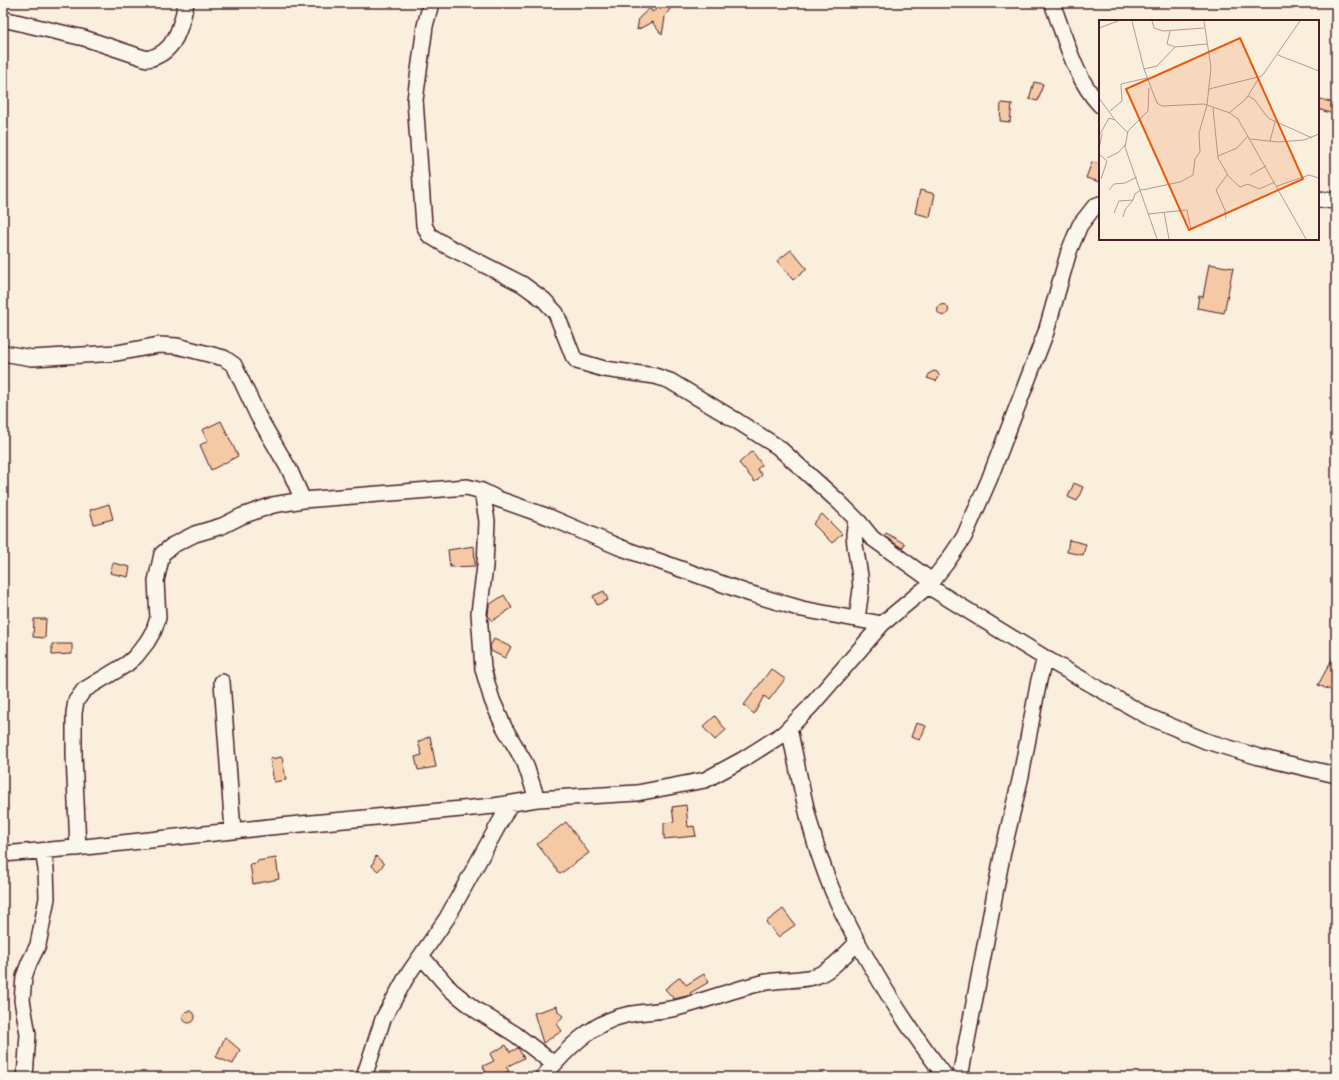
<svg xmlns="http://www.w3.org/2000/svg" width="1339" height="1080" font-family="Pangolin,sans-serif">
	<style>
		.building { fill: #f4c9a3; stroke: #4a1f2b }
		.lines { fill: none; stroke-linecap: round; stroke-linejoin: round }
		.minor-casing { stroke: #4a1f2b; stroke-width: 18 }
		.minor { stroke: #fbf7ec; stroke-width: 15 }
		.inset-road { fill: none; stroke: #b49b96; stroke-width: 1 }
		.view { fill: #e8590c; fill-opacity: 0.15; stroke: #e8590c; stroke-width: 2 }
		.inset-edge { fill: none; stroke: #4a1f2b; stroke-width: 2 }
	</style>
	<rect width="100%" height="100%" fill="#faeedd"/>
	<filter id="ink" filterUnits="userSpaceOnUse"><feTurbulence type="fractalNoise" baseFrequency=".025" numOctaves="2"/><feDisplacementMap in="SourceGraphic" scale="8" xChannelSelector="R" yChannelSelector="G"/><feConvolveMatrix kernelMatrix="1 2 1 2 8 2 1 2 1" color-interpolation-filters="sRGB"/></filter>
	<g filter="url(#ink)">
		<path class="building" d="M666,3H674L664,18H665L662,35L652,22L637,30L639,18L650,8L652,12Z
			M1034,82L1043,84L1038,101L1029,99Z
			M1318,98L1336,104V115L1318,109Z
			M1001,103L1012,104L1010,122L1000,121Z
			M1092,162L1100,164V182L1086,178Z
			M920,190L935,194L930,217L915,213Z
			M791,250L807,269L793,280L777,261Z
			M1209,264L1233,268L1224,313L1197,308L1199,296L1203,297Z
			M937.5 310a5.5 5.5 0 1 1 11 0a5.5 5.5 0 1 1-11 0Z
			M934,371L937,372L939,375L938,379L936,381L927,378L930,373Z
			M221,421L238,456L211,470L200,445L208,441L202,430Z
			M752,451L762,465L757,469L762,475L755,482L739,463Z
			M1074,483L1083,487L1077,501L1068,497Z
			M109,504L113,519L94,524L90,510Z
			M822,514L842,534L832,543L813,524Z
			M886,533L905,544L902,548L884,536Z
			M1069,540L1086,544L1083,555L1067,552Z
			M474,546L475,566L450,567L448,550Z
			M113,563L130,567L128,577L110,573Z
			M604,591L608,600L597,605L593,596Z
			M504,595L512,608L492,621L488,616L489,605Z
			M34,619H46L45,638L33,637Z
			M494,639L511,647L505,658L491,651L490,646Z
			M52,644H72V654L52,655Z
			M1336,652V684L1333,691L1318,685Z
			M771,669L785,679L769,700L764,696L754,714L744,705Z
			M715,716L726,730L715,740L703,727Z
			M916,723L926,726L920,740L911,737Z
			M430,736L436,767L418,770L415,757L422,755L418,742Z
			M282,757L286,780L274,782L270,759Z
			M686,805L688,827L694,826L696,836L664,839V823L674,822L672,807Z
			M566,822L589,853L560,874L537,844Z
			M376,856L384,864L378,871L372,866Z
			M276,858L279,879L253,884L250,864L257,863V861Z
			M783,909L795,925L778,937L766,922Z
			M704,974L709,982L690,993L691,995L674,999L665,989L680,977L686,985Z
			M557,1006L558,1012L563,1016L557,1024L562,1031L543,1043L534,1013Z
			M183 1017a6 6 0 1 1 12 0a6 6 0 1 1-12 0Z
			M225,1037L240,1050L233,1064L216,1057Z
			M506,1045L510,1052L518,1048L524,1058L506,1067L509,1071L495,1077H488L483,1066L494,1061L490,1054Z"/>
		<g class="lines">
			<g class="minor-casing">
				<path id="minor" d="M431,3L425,26L415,100L424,225L429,235L447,246L522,284L544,300L556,313L573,356L577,361L604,369L655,376L670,381L737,421L778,447L839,502L859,522L872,538L932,581
					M1052,3C1065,37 1075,79 1100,105
					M3,19L84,38L147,59C175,54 181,27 186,3
					M1318,199L1336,201
					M3,353L32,358L117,353L159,345L177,346L224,358L234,365L258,416L290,471L303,500
					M482,491L487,521L485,566L479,613L483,669L492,700L504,727L525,763L537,799
					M856,519L854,534L855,545L860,576L861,589L857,619
					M928,586L1045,658L1147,716L1206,741L1259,757L1336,775
					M222,682L233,831
					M789,728C799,774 807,822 823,866C832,893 845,918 858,943C884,990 913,1035 946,1077
					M78,848L74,755V713L76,701L84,690L127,664L136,656L147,642L154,630L158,618L156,581L162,554L173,545L195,534L222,526L242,516L273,505L303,500L467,487L482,491L498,499L549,517L619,547L748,593L802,609L882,624
					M3,854L85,847L269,827L494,806L537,799L637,793L705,780L742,760L783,734L809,708L882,624L928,586L947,562L964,537L989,480L1046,332L1069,251L1080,225L1095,206L1100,204
					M421,956L451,990L476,1010L515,1034L554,1064
					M25,1077L28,1034L22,1000L24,977L29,963L38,945L47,898L46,869L43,851
					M364,1077L383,1019L407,976L447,918L510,804
					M543,1077C565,1051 592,1022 626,1015C644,1011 663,1012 680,1007C708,1000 734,989 762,983C778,979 796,981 813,977C831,972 844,955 858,942
					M960,1077L1003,851L1021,776L1039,680L1045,658"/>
			</g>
			<use href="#minor" class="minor"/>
		</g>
	</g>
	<g transform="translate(1099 20)">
		<rect width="220" height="220" fill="#faeedd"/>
		<path class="inset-road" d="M33,1L45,49L58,83L63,86L105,84L131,93L139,99L207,219M53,1L55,8L64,11L105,8M105,1L112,48L108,85M0,8L19,1M71,11L68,24L76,27M179,35L220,51M45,49L58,46L76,27L108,24M50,68L49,91L29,111L26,127L58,219M110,69L163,56L201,1M149,76L155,79L169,98L213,118M0,78L16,100M114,88L119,138L130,157L141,167L149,164L160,169L176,162M11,91L23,81L22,64L48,58M130,93L147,79L160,58M0,116L10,98L16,100L29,113M151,119L179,122L205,120L220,114M171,121L176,102M0,129L3,114M0,134L8,141L2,159M119,136L138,128L149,116M8,138L20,132L26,125M151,155L167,146M178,166L210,155L220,158M10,170L15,164L26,163L38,157M43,170L81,162L94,155L96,139L101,132L100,113L108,85M65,192L70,219M15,193L20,181L34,180L36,174L43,169M49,194L88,190L92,210M24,197L26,190L34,180M127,199L126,190L117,170L128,155"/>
		<path class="view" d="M141,18L204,159L90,210L27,69Z"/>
		<rect width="220" height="220" class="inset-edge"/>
	</g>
	<rect width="1339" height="1080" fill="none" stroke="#fbf7ec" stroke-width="16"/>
	<rect x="8" y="8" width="1323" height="1064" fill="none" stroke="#4a1f2b" stroke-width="1.5" filter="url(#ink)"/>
</svg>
